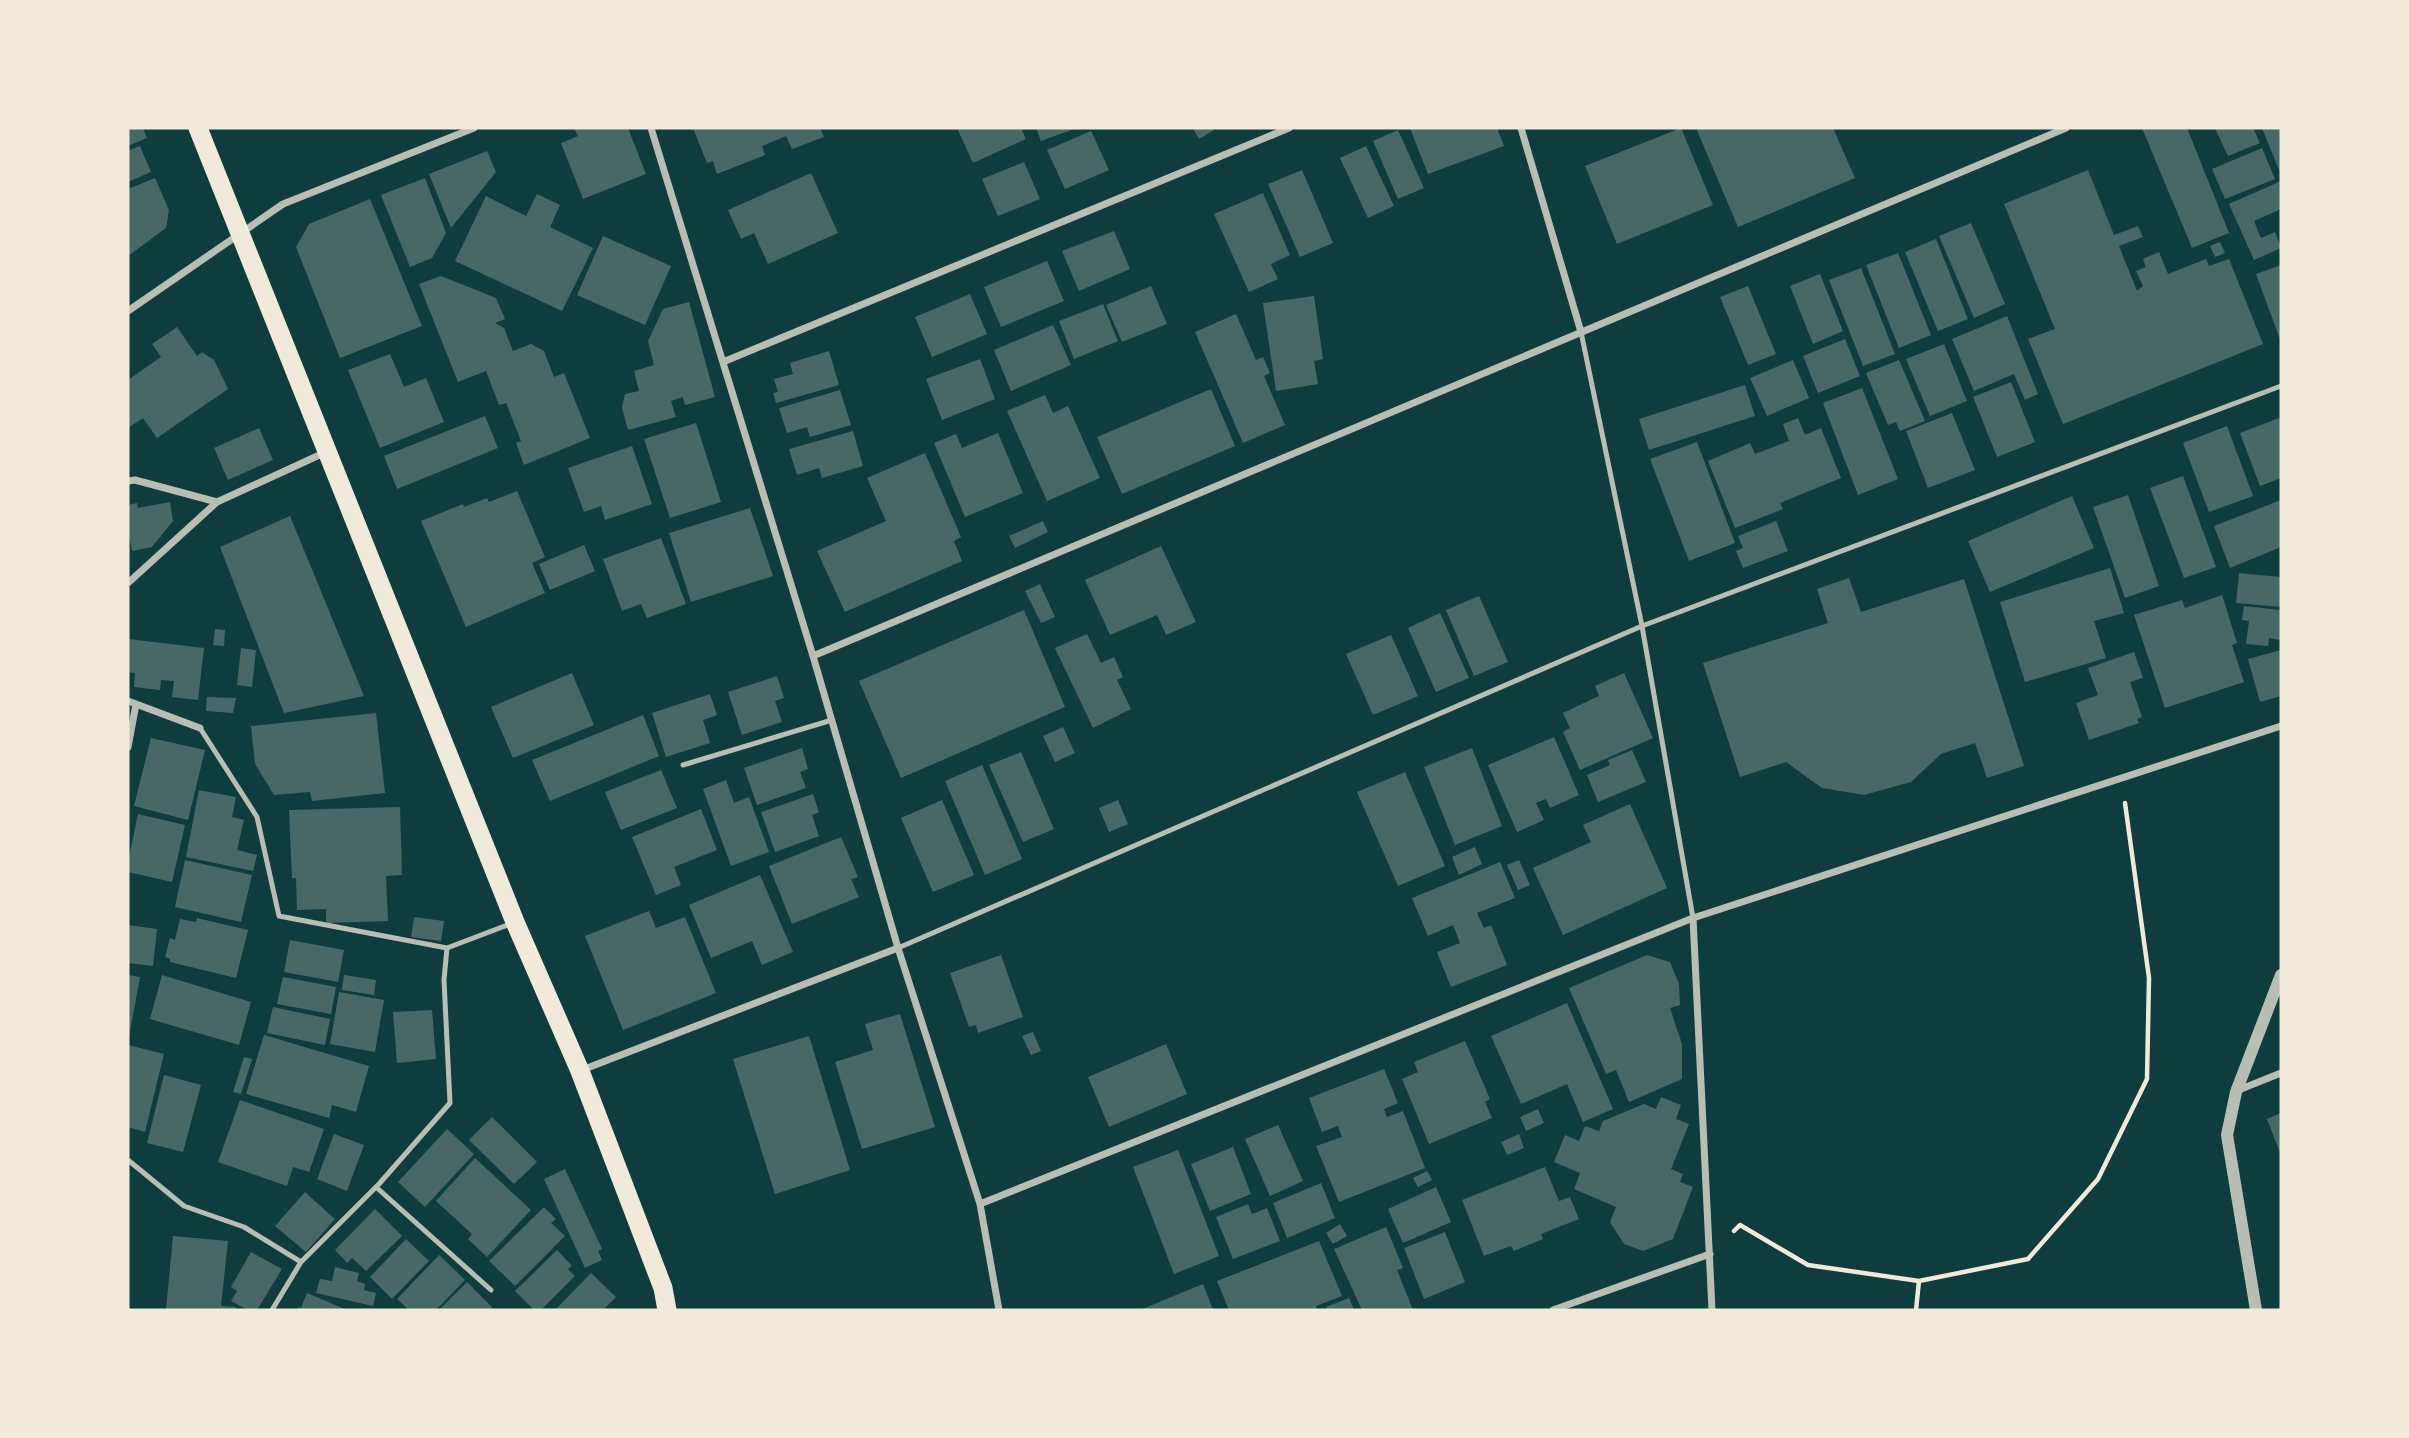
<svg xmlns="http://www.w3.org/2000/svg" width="2409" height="1438" font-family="'Alegreya Sans',sans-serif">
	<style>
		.building { fill: #486865 }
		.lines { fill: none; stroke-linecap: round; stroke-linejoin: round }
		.path { stroke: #f1e9da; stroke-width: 4.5 }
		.service { stroke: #b8beb3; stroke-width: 5 }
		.minor { stroke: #b8beb3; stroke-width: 7 }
		.tertiary { stroke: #b8beb3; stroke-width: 12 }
		.trunk { stroke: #f1e9da; stroke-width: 19 }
	</style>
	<rect width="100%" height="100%" fill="#0f3d3e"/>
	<path class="building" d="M128,128H143L147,138L128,146Z
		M574,128H628L646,174L583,199L561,143L578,136Z
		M693,128H820L824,137L792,149L786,136L762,146L765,155L717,174L713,161L707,163Z
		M957,128H1021L1026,139L973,163Z
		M1036,128H1077L1041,141Z
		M1195,128H1213L1214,130L1199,139L1193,129Z
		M1410,128H1497L1504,146L1428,174Z
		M1681,128L1713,205L1617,244L1585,166Z
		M1696,128H1833L1855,178L1738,227Z
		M2142,128H2187L2229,233L2192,248Z
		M2215,128H2253L2260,143L2228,156Z
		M2262,128H2281V175Z
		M1398,130L1424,188L1398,199L1373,141Z
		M1091,131L1109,170L1065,189L1047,150Z
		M140,146L151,172L128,182V151Z
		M1366,146L1394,206L1368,218L1340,158Z
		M2262,148L2275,179L2225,199L2212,169Z
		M487,151L496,172L451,228L429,174Z
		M1024,162L1040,199L998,216L982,179Z
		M1302,170L1333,243L1300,257L1268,184Z
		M2088,170L2114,235L2138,226L2143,237L2119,246L2137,291L2143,286L2136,271L2146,267L2143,259L2159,252L2168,274L2206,259L2209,266L2229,259L2263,344L2063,424L2028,339L2055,329L2004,204Z
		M811,173L838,233L768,264L754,233L741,239L728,210Z
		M155,178L169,210L166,228L128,256V189Z
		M425,178L446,233L432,258L410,267L381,195Z
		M2281,181V209L2254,221L2261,238L2275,232L2281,248L2254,260L2229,204Z
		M1263,193L1290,255L1271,264L1278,279L1249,292L1214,214Z
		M537,194L560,205L550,227L593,248L562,311L455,261L486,196L526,216Z
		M370,199L422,326L340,358L296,247L309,224Z
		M1971,223L2005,304L1974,318L1939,236Z
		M1114,231L1130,269L1079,291L1062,251Z
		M603,236L671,266L645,325L577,295Z
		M1936,239L1968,319L1938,331L1905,252Z
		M2220,242L2225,253L2215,257L2210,246Z
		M1898,253L1931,335L1899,348L1866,265Z
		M1047,261L1064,301L1001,327L984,287Z
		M2281,265V342L2256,274Z
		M1861,268L1895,354L1863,366L1829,280Z
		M1820,274L1843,331L1813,344L1790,286Z
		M441,276L496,298L505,319L495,323L504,328L513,351L531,344L544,351L554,377L564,373L590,438L524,465L516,443L521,441L506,403L499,405L486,371L458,382L419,284Z
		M1151,286L1167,324L1122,342L1106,305Z
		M1748,286L1776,354L1748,365L1720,297Z
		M970,294L987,334L932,357L915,317Z
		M1314,296L1323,359L1314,361L1318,384L1276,391L1263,303Z
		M689,302L715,397L685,405L683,397L671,401L676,417L628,430L622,408L625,394L639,391L634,371L654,365L648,341L663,309Z
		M1103,304L1118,341L1074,359L1059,321Z
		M1236,314L1256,360L1263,357L1270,373L1264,376L1285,425L1243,443L1195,332Z
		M2007,316L2038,394L2025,400L2014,374L1974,391L1952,339Z
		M1053,325L1071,365L1011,391L994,350Z
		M177,327L197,356L202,352L214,360L228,389L157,438L143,418L128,428V380L161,357L152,344Z
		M1845,339L1860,376L1818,393L1803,356Z
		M1944,344L1967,401L1930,416L1906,359Z
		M829,351L839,385L776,403L773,393L778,392L774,379L793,374L790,363Z
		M390,354L404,387L426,378L444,422L380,448L348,370Z
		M980,359L995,399L942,420L926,379Z
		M1793,360L1809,398L1767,416L1750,378Z
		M1899,360L1925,421L1900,431L1896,422L1888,425L1866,373Z
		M2011,382L2035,442L1997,457L1973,397Z
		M1745,385L1755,416L1649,450L1639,419Z
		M1862,388L1898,479L1858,495L1823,403Z
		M1211,389L1235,446L1122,494L1097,437Z
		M840,390L851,425L810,437L807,427L787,433L779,408Z
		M1045,395L1053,413L1068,406L1100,478L1047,501L1007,411Z
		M1952,413L1975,470L1928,488L1906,431Z
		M485,416L498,448L397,489L384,456Z
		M1798,418L1805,435L1821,428L1841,478L1780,503L1783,509L1735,528L1708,461L1750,443L1755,454L1789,441L1783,424Z
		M2279,418L2281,424V478L2260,486L2240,433Z
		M696,423L721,502L670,518L644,439Z
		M2227,426L2253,496L2209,512L2183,443Z
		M259,428L273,460L228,480L214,448Z
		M853,431L863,466L822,478L819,468L797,475L789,449Z
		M998,433L1023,493L965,517L934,443L956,434L962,448Z
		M1697,442L1735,543L1689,561L1650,459Z
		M632,446L652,504L605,520L601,506L584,512L568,468Z
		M925,453L961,537L954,541L962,561L845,612L817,551L886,521L867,478Z
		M2183,476L2216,567L2184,578L2150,488Z
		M517,491L545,557L532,563L545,593L466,627L421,521L463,504L464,507L487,498L489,502Z
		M2128,495L2159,586L2125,598L2093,507Z
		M2072,496L2094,548L1990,592L1968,541Z
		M2281,500V547L2230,568L2214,526Z
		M170,502L173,521L152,547L132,551L128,531V505L137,503L138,508Z
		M750,508L773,576L691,602L669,533Z
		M290,516L364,696L284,713L220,547Z
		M1043,521L1048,532L1015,548L1009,536Z
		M1776,521L1788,551L1743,568L1736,551L1743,548L1738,536Z
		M661,538L686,604L647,618L641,604L622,611L603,559Z
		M584,545L595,571L550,590L539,564Z
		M1161,546L1196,622L1166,635L1157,615L1110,635L1085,580Z
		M2110,568L2124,613L2094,621L2106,658L2025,682L2000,602Z
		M2239,573L2281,577V607L2236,603Z
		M1849,578L1861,612L1964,579L2024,766L1987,778L1975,743L1941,754L1911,782L1864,795L1822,788L1786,762L1740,777L1703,663L1828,623L1817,589Z
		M1040,584L1055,617L1041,623L1025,591Z
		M2222,595L2237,643L2232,645L2244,682L2165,708L2134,615L2182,600L2185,608Z
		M1479,596L1508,662L1474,676L1446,610Z
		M2244,606L2281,610V640L2269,638L2268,646L2246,644L2249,621L2242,620Z
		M1024,610L1065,707L901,778L859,681Z
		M1440,613L1469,678L1436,692L1408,628Z
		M215,629L225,630L224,646L213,645Z
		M1087,634L1101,663L1114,657L1123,677L1117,680L1131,709L1093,728L1055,648Z
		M1391,635L1418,696L1373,715L1346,654Z
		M128,639L204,648L198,700L172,697L174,681L161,680L160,690L134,687L135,673L128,672Z
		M241,648L256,650L252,687L237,685Z
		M2281,650V696L2260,702L2248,659Z
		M2134,652L2143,678L2130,682L2142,717L2137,719L2139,723L2089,740L2076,703L2098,695L2088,668Z
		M572,673L594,725L513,758L491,707Z
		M1624,673L1653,738L1580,770L1563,732L1570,728L1563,713L1599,696L1595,686Z
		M777,676L784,698L775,701L782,722L742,735L728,692Z
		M710,694L717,715L703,720L710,743L666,757L652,713Z
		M207,697L236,698L233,713L206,711Z
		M376,713L385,793L312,801L310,792L274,795L255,764L251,726Z
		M643,715L659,756L550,801L532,760Z
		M1063,727L1075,753L1055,762L1043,736Z
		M1554,737L1579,795L1550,808L1546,799L1536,803L1544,820L1517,832L1488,765Z
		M151,738L205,750L188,820L134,806Z
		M802,748L808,769L800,772L806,788L757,805L744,768Z
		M1472,748L1502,826L1455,845L1424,767Z
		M1632,750L1646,782L1598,802L1587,775L1610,765L1608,760Z
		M1021,752L1054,829L1023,842L989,765Z
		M982,765L1022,859L985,875L945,781Z
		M661,770L677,808L621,830L605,792Z
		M1405,772L1445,866L1398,886L1357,792Z
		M726,780L734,803L749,797L769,852L731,866L703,789Z
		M199,790L236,797L232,817L244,820L237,850L257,855L253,871L186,857Z
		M813,794L819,812L812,815L819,836L775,852L761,812Z
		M942,800L974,875L933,892L901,818Z
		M1118,800L1128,824L1109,832L1099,808Z
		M1630,804L1667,888L1563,935L1533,868L1591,842L1583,825Z
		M400,807L402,875L386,876L388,921L326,923V909L297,910L296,878H292L289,810Z
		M701,809L717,850L674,867L681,885L656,895L632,837Z
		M138,814L185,825L172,882L128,872V862Z
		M841,837L858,877L851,879L859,897L792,924L769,866Z
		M1475,847L1482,864L1459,875L1452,857Z
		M185,860L252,875L241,922L175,907Z
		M1519,860L1530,885L1518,890L1507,865Z
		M1500,862L1515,898L1477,913L1484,928L1491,925L1507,965L1451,987L1437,952L1460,943L1453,925L1428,936L1412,898Z
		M760,875L793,952L762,965L752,941L711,958L689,905Z
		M649,911L656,928L685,917L716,993L623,1030L585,936Z
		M414,917L444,921L441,941L411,937Z
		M197,918L248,930L236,978L170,962V959L165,957L170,938L175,940L180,919L196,922Z
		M128,925L157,929L153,966L128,963Z
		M290,940L344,950L338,982L284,972Z
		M1001,955L1023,1017L978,1033L976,1025L969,1027L950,973Z
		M1647,955L1670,962L1679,984L1680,1005L1670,1008L1682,1044V1079L1629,1102L1616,1070L1606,1074L1569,988Z
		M128,975L140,977L129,1037H128Z
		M162,975L251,1002L239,1045L150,1019Z
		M344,975L376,980L374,995L342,990Z
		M283,977L336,987L331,1014L277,1004Z
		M339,992L384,1000L375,1052L330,1044Z
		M1567,1003L1613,1109L1583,1122L1567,1084L1521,1104L1491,1036Z
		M273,1007L330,1019L325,1045L267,1033Z
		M432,1010L436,1059L397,1063L393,1012Z
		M900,1014L935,1127L862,1149L835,1062L873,1050L865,1024Z
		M1033,1032L1041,1051L1031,1055L1022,1036Z
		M264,1035L369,1066L356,1112L332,1105L329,1118L246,1094Z
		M809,1036L850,1170L775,1194L733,1059Z
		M1465,1041L1490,1099L1485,1102L1492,1118L1429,1144L1402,1079L1418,1072L1414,1062Z
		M1166,1044L1187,1094L1109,1127L1088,1077Z
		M128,1045L164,1054L145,1132L128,1127Z
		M244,1057L252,1059L241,1094L233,1092Z
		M1384,1069L1398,1103L1384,1109L1387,1117L1403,1111L1425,1168L1339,1202L1316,1146L1342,1137L1338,1126L1322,1132L1309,1098Z
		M164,1075L201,1085L183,1152L147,1143Z
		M1661,1097L1681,1105L1676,1119L1689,1124L1671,1169L1683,1174L1680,1182L1693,1187L1673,1239L1643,1251L1624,1244L1610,1222L1616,1207L1574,1189L1580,1173L1554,1162L1565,1135L1579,1141L1585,1126L1599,1131L1603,1121L1644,1104L1656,1109Z
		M240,1100L324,1129L309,1172L293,1167L287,1186L218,1162Z
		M1538,1109L1544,1123L1526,1131L1520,1117Z
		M2281,1113V1155L2267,1119Z
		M492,1117L537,1162L514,1184L469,1140Z
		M1278,1125L1303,1181L1270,1196L1245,1139Z
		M447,1129L474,1154L425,1207L398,1182Z
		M334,1134L364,1145L347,1191L317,1179Z
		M1519,1134L1524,1148L1507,1155L1501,1142Z
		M1233,1147L1251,1194L1210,1211L1191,1164Z
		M1178,1150L1219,1256L1174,1274L1133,1167Z
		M475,1158L531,1210L487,1257L468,1239L472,1234L436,1201Z
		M1545,1167L1559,1201L1570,1197L1579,1219L1541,1234L1543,1239L1514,1251L1511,1246L1484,1256L1462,1200Z
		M565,1169L602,1249L598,1251L602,1260L585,1268L544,1179Z
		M1427,1171L1432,1180L1418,1187L1413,1178Z
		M1321,1183L1335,1218L1287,1238L1273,1203Z
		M1436,1187L1451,1222L1403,1243L1388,1209Z
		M305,1192L335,1219L306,1252L275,1226Z
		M1248,1204L1252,1214L1267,1208L1280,1241L1233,1259L1216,1217Z
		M544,1207L556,1219L551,1223L565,1236L515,1286L489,1261Z
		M375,1209L402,1236L366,1271L352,1258L347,1263L335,1250Z
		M1340,1224L1347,1236L1333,1244L1326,1233Z
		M1386,1227L1403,1268L1397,1270L1413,1310H1362L1334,1249Z
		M1445,1232L1465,1282L1424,1299L1404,1248Z
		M173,1236L228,1241L221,1306L236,1307L235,1310H166Z
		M406,1239L429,1261L392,1299L370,1277Z
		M1319,1241L1342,1296L1316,1306L1318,1310H1229L1217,1281Z
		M557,1250L572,1266L568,1269L575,1276L541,1310H534L515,1291Z
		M251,1252L282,1269L257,1310H248L231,1301L237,1291L231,1287Z
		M439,1255L465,1280L436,1310H409L397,1299Z
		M335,1267L359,1273L357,1281L365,1284L364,1290L376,1293L373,1306L316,1293L320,1279L332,1281Z
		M591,1273L616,1297L603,1310H555Z
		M467,1282L492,1307L489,1310H439Z
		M1203,1284L1213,1310H1140Z
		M307,1293L347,1310H297L298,1307L301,1308Z
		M1349,1298L1354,1310H1328L1326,1307Z"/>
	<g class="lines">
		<path class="path" d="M1734,1231L1740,1225L1808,1265L1919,1281L2028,1259L2098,1179L2147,1079L2149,978L2125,803
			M1916,1310L1919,1281"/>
		<path class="service" d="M1581,332L1642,626L1693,918
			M200,728L257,817L279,916L447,948
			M683,765L832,720
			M898,948L1642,626L2281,386
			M128,1160L184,1206L244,1227L301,1262
			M376,1187L491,1290
			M272,1310L301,1262L379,1184L450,1103L444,980L447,948L510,924"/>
		<path class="minor" d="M651,128L813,656L898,948L980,1204L999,1310
			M1521,128L1581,332
			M128,311L283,204L474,128
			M723,362L1289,128
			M128,481L135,480L217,502
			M128,583L217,502L326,452
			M813,656L2066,128
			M128,701L200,728
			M128,747L136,704
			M1693,918L1712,1310
			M582,1070L898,948
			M2236,1091L2281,1073
			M980,1204L1693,918L2281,726
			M1553,1310L1710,1254"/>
		<path class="tertiary" d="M2256,1310L2227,1135L2236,1092L2281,975"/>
		<path class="trunk" d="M198,128L515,922L580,1071L663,1288L667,1310"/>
	</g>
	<rect width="2409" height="1438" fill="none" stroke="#f1e9da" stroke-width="259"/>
</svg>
